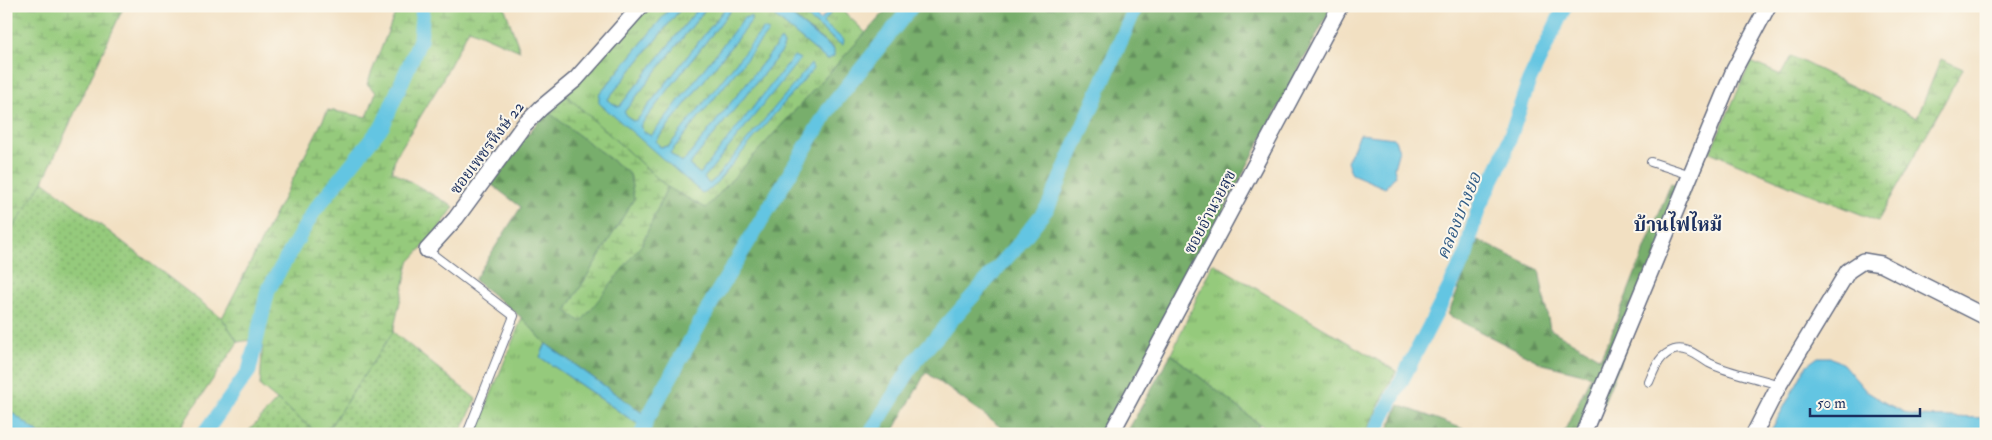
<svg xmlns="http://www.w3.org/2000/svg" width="1992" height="440" font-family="'IM FELL Double Pica','Noto Serif Thai',serif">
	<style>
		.grass { fill: url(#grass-tufts); stroke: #587c6d }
		.forest { fill: url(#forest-firs); stroke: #4a6e65 }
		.wetland { fill: url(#wetland-marsh); stroke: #587c6d }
		.park { fill: url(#park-dots); stroke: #587c6d }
		.water { fill: #63c5e2; stroke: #3f7aa0 }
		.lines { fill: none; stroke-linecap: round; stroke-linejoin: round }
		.canal { stroke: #63c5e2; stroke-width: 15 }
		.lane-casing { stroke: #666d81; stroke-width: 10 }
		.street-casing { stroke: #666d81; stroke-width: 18 }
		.lane { stroke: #fff; stroke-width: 8 }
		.street { stroke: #fff; stroke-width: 15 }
		.labels { text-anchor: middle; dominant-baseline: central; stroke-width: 4; stroke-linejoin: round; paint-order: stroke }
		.street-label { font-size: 16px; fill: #1b2f5e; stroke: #fbf7ec }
		.water-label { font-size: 18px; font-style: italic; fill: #315c86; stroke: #fbf7ec }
		.quarter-label { font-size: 19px; font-weight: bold; fill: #1b2f5e; stroke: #fbf7ec }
	</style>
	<defs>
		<pattern id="grass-tufts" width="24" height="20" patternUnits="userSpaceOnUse" patternTransform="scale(1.25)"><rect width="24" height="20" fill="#95ca7c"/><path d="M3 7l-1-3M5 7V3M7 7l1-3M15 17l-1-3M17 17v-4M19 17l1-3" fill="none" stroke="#79a469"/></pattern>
		<pattern id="forest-firs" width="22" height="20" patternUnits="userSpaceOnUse" patternTransform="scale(1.25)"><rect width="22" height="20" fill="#78ae6c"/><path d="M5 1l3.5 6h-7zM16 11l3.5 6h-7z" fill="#628e5c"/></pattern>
		<pattern id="wetland-marsh" width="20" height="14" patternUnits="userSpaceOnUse" patternTransform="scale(1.25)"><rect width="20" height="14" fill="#95ca7c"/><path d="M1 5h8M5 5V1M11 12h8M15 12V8" fill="none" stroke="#79a469"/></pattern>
		<pattern id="park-dots" width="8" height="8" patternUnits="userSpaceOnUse" patternTransform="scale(1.25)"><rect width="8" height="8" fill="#95ca7c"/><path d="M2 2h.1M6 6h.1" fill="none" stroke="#79a469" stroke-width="1.8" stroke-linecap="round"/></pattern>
	</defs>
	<rect width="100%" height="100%" fill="#fbf7ec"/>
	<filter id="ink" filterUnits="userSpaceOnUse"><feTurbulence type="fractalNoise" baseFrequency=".02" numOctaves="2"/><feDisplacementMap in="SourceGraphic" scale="10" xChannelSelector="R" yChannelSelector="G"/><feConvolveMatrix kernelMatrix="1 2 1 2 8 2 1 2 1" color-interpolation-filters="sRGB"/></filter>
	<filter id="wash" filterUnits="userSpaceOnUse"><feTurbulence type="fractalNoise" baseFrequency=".0096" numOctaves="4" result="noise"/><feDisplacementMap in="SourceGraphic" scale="20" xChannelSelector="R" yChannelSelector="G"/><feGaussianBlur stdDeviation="1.12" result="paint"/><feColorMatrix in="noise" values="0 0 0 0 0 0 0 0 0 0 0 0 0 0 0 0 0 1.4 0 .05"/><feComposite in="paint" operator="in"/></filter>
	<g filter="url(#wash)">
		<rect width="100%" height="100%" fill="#f2e0c2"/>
		<path class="grass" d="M646,6H672L599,95L702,193L713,181L709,184L704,178L799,59L794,57L700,174L689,165L782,51L784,45L781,40L686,159L681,162L670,153L768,31L669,146L660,147L656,141L751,21V17L744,18L651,136L644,132L640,126L734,6H762L827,60L834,49L779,6H794L837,42L823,23L836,6H841L840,8L866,33L706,209L667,187L566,95Z
			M683,6H700L619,107L607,100Z
			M708,6H727L637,120L632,121L624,112Z
			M1213,263L1396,371L1365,434H1279L1259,424L1171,354Z
			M522,318L546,343L540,357L639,425L636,434H475Z"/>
		<path class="forest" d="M890,6H1332L1105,434H1010L926,372L892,434H647L652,420L546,344L522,318L474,280L521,207L488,182L547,111L630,174L634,199L566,311L642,244L667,187L706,208Z
			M1671,183L1689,193L1591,434H1563L1591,376L1543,364L1448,315L1478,240L1539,270L1550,329L1600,358L1610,337Z
			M1171,354L1259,424L1256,434H1126Z
			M1399,405L1477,434H1386Z"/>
		<path class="wetland" d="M6,6H124L40,188L6,239Z
			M398,6H504L520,51L469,29L439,86L395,158L392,171L454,207L435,234L409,262L393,332L325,434H318L260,386L263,338L238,342L222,318L328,110L367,117L376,92L367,84Z
			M1791,56L1917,118L1941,59L1963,69L1878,221L1795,188L1710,152L1751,62L1781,75Z
			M566,95L667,187L642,244L581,322L566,311L634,199L630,174L547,111Z"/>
		<path class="park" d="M43,181L222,318L238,342L176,434H40L6,408V239Z
			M393,332L476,399L460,434H325Z
			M277,400L318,434H246Z"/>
		<path class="water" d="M672,6H683L607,100L619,107L700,6H708L624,112L632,121L637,120L727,6H734L640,126L644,132L651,136L744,18L751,16V21L656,141L660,147L669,146L763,29L769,31L670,153L681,162L686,159L781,40L784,45L782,51L689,165L700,174L794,56L800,59L704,178L709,184L713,181L811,64L813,69L711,189L702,193L599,103V95Z
			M762,6H779L834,50V56L827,60Z
			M794,6H812L810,9L813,15L820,6H824L817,16L820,21L832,6H836L823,23L844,40L843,45L837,42Z
			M1360,134L1394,138L1399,150L1394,168L1396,175L1385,188L1352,174L1347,162Z
			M546,344L652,420L647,434H636L639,425L540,357Z
			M1818,357H1830L1843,364L1866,391L1887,404L1913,416L1986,418V434H1769L1807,365Z
			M6,408L40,434H6Z"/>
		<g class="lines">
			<path class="canal" d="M204,434L249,371L268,290L314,211L383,125L420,40L423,6
				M642,434L646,421L714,298L829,109L912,6
				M870,434L915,361L1018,245L1048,207L1136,6
				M1374,434L1466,255L1472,229L1480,205L1503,158L1529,81L1565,6"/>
		</g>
	</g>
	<g filter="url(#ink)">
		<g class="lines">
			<g class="lane-casing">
				<path id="lane" d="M1651,162L1691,175
					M427,250L514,316L467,434
					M1649,382C1655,368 1659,355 1674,350C1687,346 1699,357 1709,363C1729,373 1758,378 1779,385"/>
			</g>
			<g class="street-casing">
				<path id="street" d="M427,250L456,218L524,125L541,108L576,79L641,6
					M1111,434L1340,6
					M1583,434L1734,70L1768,6
					M1754,434L1779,385L1848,271L1863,261L1881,264L1986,317"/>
			</g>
			<use href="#lane" class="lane"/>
			<use href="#street" class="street"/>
		</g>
	</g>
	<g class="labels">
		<g class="street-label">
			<text transform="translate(487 148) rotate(-53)">ซอยเพชรหึงษ์ 22</text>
			<text transform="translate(1210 212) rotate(-62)">ซอยอำนวยสุข</text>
		</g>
		<g class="water-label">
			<text transform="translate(1459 216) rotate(-68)">คลองบางยอ</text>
		</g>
		<g class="quarter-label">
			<text x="1678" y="225">บ้านไฟไหม้</text>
		</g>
	</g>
	<rect width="1992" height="440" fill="none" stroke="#fbf7ec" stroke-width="25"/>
	<path d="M1810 408v8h110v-8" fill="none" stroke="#1b2f5e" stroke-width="2.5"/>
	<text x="1817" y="408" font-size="15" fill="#1b2f5e" stroke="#fbf7ec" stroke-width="4" paint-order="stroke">50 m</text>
</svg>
